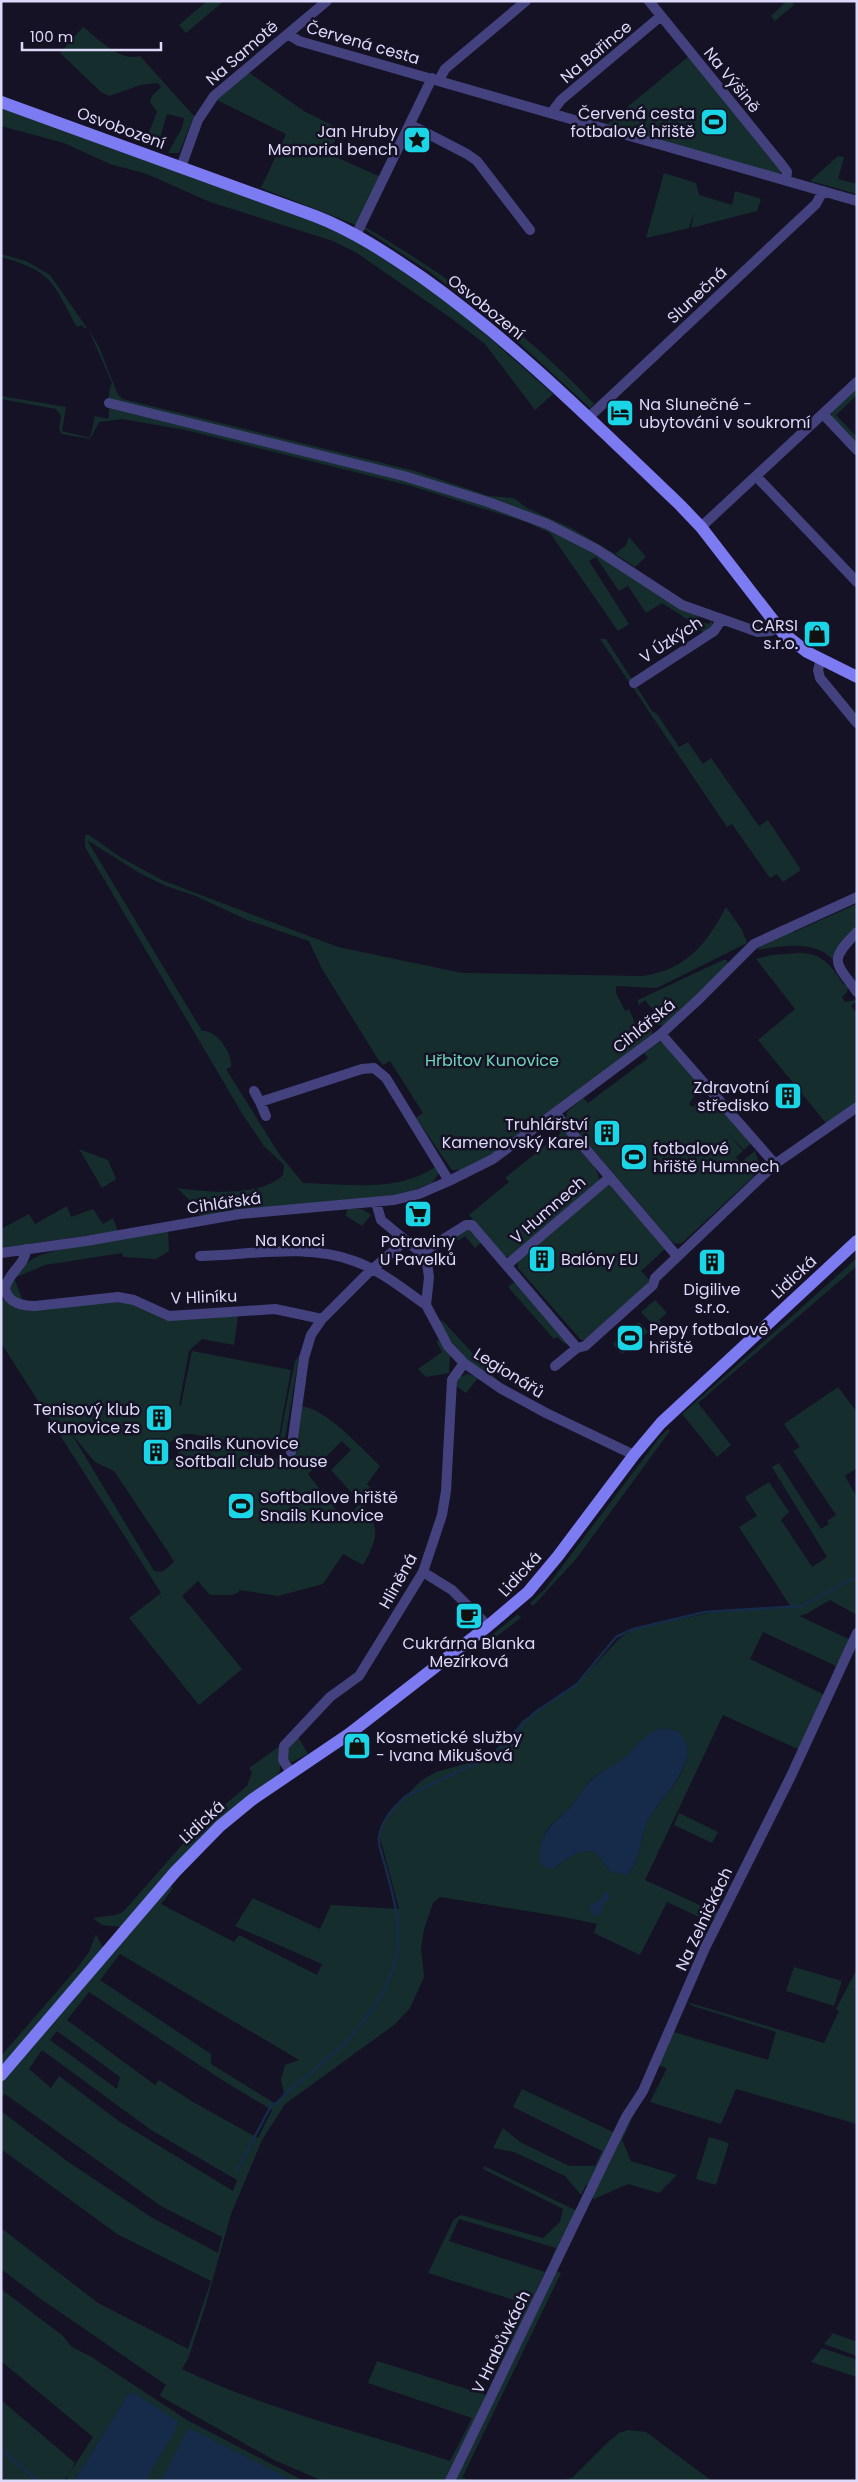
<svg xmlns="http://www.w3.org/2000/svg" width="858" height="2482" font-family="Poppins,sans-serif">
	<style>
		.green { fill: #152e2d; fill-rule: evenodd }
		.water { fill: #162b4a }
		.lines { fill: none; stroke-linecap: round; stroke-linejoin: round }
		.stream { stroke: #162b4a; stroke-width: 2.5 }
		.street { stroke: #43427e; stroke-width: 10 }
		.secondary { stroke: #7c7bf1; stroke-width: 12 }
		.labels { text-anchor: middle; dominant-baseline: central; stroke-width: 5; stroke-linejoin: round; paint-order: stroke }
		.street-label { font-size: 16px; fill: #ddd9fb; stroke: #151225 }
		.poi-label { font-size: 16px; fill: #ddd9fb; stroke: #151225; text-anchor: start }
		.park-label { font-size: 16px; fill: #6dd4b8; stroke: #151225 }
	</style>
	<rect width="100%" height="100%" fill="#151225"/>
	<path class="green" d="M207,1H224L186,33L179,25Z
		M787,1H791L794,5L775,21L771,16Z
		M83,27C99,39 119,62 140,56L194,116L179,153H168L182,128L184,118L167,114L157,148L145,143L157,112L150,102L152,96L161,87L158,83L141,85L109,96L101,92L60,53Z
		M689,56L781,171L780,173L776,174L607,124Z
		M248,72L304,111L340,129L329,154L381,177L356,225L261,188L286,134L217,100Z
		M1,108L310,219L365,246L456,308L553,394L535,410L485,344L452,319L357,253L333,241L210,202L147,174L110,164L64,143L1,126Z
		M838,156L844,157L838,179L857,184V194L810,181Z
		M664,173L696,183L699,195L732,205L735,191L761,199L757,211L691,228L694,212L689,228L646,238Z
		M365,227C449,277 528,332 594,404L590,408L506,331L430,272L364,229Z
		M1,254L26,261L50,275L87,328H84L82,325L77,327C52,282 54,272 1,257Z
		M88,328L99,347L118,395L123,399L415,471L489,496L514,498L527,508L571,528L615,554L626,545L629,537L646,557L635,567L615,554L609,561L699,617L701,622L709,624L711,620L713,626L704,634L698,626L662,603L646,613L628,586L619,591L596,557L589,561L629,624L618,631L550,533L526,522L411,486L186,430L122,419L99,422L90,439L62,434L59,430L61,416L56,409L1,399V396L66,407L62,431L90,438L95,416L108,419C111,408 106,393 112,383Z
		M857,388V395L836,415L857,437V444L832,417L831,412Z
		M600,639H606L652,711L657,714L679,747L688,742L703,764L711,758L759,826L768,820L801,870L783,882L777,874L770,878L732,824L727,827Z
		M85,835H89L120,857L164,881L338,947L462,973L642,976C686,970 706,945 726,907L742,930L747,943L657,988L616,986V993L625,1011L629,1009L637,1028L644,1024L649,1025L652,1030V1036L489,1156L461,1170H452L416,1118L423,1113L390,1061L383,1065L378,1059L322,969L309,941L247,920L196,896L166,886L141,874L87,840L202,1031C217,1029 233,1054 231,1067L226,1069L279,1154L303,1183C346,1184 397,1193 435,1167L439,1173L432,1183L405,1194L364,1200L199,1216V1209L177,1188C208,1192 259,1198 283,1175L284,1165L264,1146L243,1115L85,847Z
		M857,904V929L836,950L832,959C814,939 779,947 755,950L793,930L794,932Z
		M800,953C823,953 832,967 844,985L846,984L848,986L847,992L842,997L845,1002L857,1000L851,1006L857,1014V1101L826,1123L758,1040L795,1009L756,959L771,955Z
		M723,960H727L728,965L664,1026L656,1024L649,1016L655,1012L645,1000L639,1005L638,1003V1000Z
		M659,1042L665,1043L697,1078L696,1093L689,1104L693,1107C701,1099 707,1096 717,1103L751,1143L744,1150L727,1133L743,1151L736,1157L740,1163L755,1151L759,1163L753,1177L682,1243L676,1244L671,1241L566,1118L567,1112L583,1098L588,1103L648,1058L644,1053Z
		M559,1127C569,1132 602,1169 599,1182L511,1257L503,1256L469,1215L509,1182L505,1178L561,1133L558,1128Z
		M79,1149L108,1160L116,1179L102,1188Z
		M606,1185H611L666,1248L641,1271L652,1283L584,1340H581L518,1268V1262Z
		M67,1206L71,1217L93,1209L103,1224L113,1218L118,1231L1,1248V1229L29,1214L35,1224Z
		M347,1209H362L371,1215L362,1226L346,1216Z
		M465,1229L471,1230L482,1242L475,1248L465,1236L458,1241L454,1237Z
		M168,1231L169,1251L156,1259L123,1257L122,1253L45,1265L14,1278L23,1301L20,1302L11,1292L9,1283L26,1263L40,1255L64,1248Z
		M857,1258V1266L698,1403L731,1445L717,1457L682,1414Z
		M517,1280L567,1342L565,1344L557,1337L554,1339L508,1287Z
		M1,1300H5L23,1308L90,1301L123,1302L142,1306L155,1314L238,1316L234,1345L202,1339L189,1351L179,1405H181L192,1351L291,1370L277,1446L198,1432L278,1448L295,1361L299,1357L283,1450L191,1434H183L165,1445L163,1459L177,1460L179,1446L187,1439L225,1446L290,1462L295,1469L293,1465L300,1406C325,1407 362,1449 380,1466L367,1484L371,1489L361,1503C381,1526 378,1539 363,1565L343,1554L323,1584L278,1596L239,1590V1592L232,1595H210L198,1581L182,1596L242,1669L199,1705L129,1618L161,1593L1,1343ZM71,1433L95,1462L114,1471L167,1550L174,1562L162,1572L154,1571ZM342,1441L351,1450L331,1470L361,1503L344,1520L308,1474Z
		M655,1300L667,1313L659,1320L662,1325L657,1329L641,1312Z
		M442,1320L500,1383C473,1367 454,1349 439,1322Z
		M639,1322L648,1332L622,1354L613,1344Z
		M440,1339L450,1356L449,1373L426,1377L418,1369L442,1352L436,1341Z
		M468,1374L478,1378L466,1393L455,1385L459,1377Z
		M838,1387L857,1412V1468L845,1476L857,1498V1615L830,1600L806,1614L799,1616L851,1640L838,1667L763,1632L750,1659L825,1695L800,1750L723,1715L645,1880L719,1914L716,1918L702,1912L699,1917L667,1902L640,1955L594,1933L597,1924L564,1917L440,1897L433,1903L424,1929L421,1949L424,1977L410,2008L394,2025L285,2104L262,2140L231,2214L205,2307L188,2359L182,2369C267,2410 361,2432 450,2461L472,2418L368,2383L377,2361L486,2395L527,2304L428,2273L454,2219L461,2215L543,2238L560,2222L563,2209L483,2169L484,2166L577,2211L555,2258L552,2257L556,2248L459,2219L449,2241L545,2272L447,2481H323L272,2459L162,2397L160,2395L166,2385L38,2297L1,2269V2228L98,2303L188,2349L211,2281L117,2234L1,2149V2111L67,2161L151,2217L218,2253L222,2237L161,2206L5,2094L1,2097V2083L170,1886L173,1888L161,1904L234,1942L239,1935L317,1975L322,1964L235,1926L253,1898L320,1929L331,1905L399,1909L380,1837L382,1825L395,1807L422,1780L436,1772L489,1757L507,1742L522,1721L576,1685L618,1640L633,1629L728,1609L737,1611L791,1607L739,1527L757,1516L745,1497L769,1482L789,1512L781,1520L812,1567L827,1557L772,1467L779,1463L821,1529L829,1524L827,1521L836,1515L793,1451L800,1447L784,1424ZM660,1728L679,1731C683,1738 688,1744 687,1753C685,1781 659,1798 647,1822C640,1838 639,1866 627,1875L611,1872C606,1867 604,1861 599,1856C586,1842 564,1861 553,1869C541,1865 540,1863 541,1850C543,1824 557,1823 572,1805C579,1796 584,1786 593,1778C602,1770 613,1767 622,1760C636,1749 645,1737 660,1728ZM120,1954L299,2060L285,2065L281,2080L284,2094L276,2104L211,2064V2054L100,1980ZM89,1992L222,2080L272,2110L258,2138L193,2102L159,2080L155,2085L67,2020ZM57,2031L120,2077L117,2089L50,2040ZM42,2050L151,2130L237,2180L233,2191L120,2122L59,2076L51,2088L29,2069Z
		M668,1429L670,1431L576,1559L533,1606L530,1603L545,1589L660,1437Z
		M518,1614L521,1618L490,1641L488,1638Z
		M297,1735L308,1754L292,1762L288,1760L286,1752Z
		M280,1746V1769L278,1776L206,1831L121,1927L102,1925L93,1918L116,1915L123,1912L197,1828L247,1786L252,1772L249,1768Z
		M679,1813L718,1832L712,1843L674,1825Z
		M96,1934L103,1948L1,2069V2056L78,1967L89,1952Z
		M794,1967L842,1981L834,2006L786,1991Z
		M857,1969V2124L736,2089L721,2124L650,2102L667,2068L657,2065L670,2031L768,2060L776,2032L693,2006L687,2002L824,2043L839,2011L836,2009Z
		M522,2089L615,2133L590,2184L586,2185L581,2195L565,2176L514,2152L493,2148L503,2128L520,2142L569,2166H595L602,2151L513,2107Z
		M632,2112H635L622,2140L631,2161L677,2175L659,2193L628,2184L594,2199L590,2197Z
		M709,2137L729,2143L716,2185L696,2179Z
		M554,2270L561,2273L462,2478L481,2481H455Z
		M1,2289L62,2335L72,2347L90,2356L187,2420L304,2481H282L177,2453L161,2481H143L130,2393L74,2481H66L69,2474L64,2481H1V2400L75,2463L70,2473L93,2437L1,2361Z
		M833,2333L857,2342V2356L824,2344Z
		M822,2348L857,2360V2377L811,2362Z
		M628,2430L646,2432L712,2481H563L573,2477L608,2442L619,2433Z"/>
	<path class="water" d="M660,1728L679,1731C685,1739 689,1747 687,1756C681,1783 659,1799 647,1822C640,1838 639,1866 627,1875L611,1872C606,1867 604,1861 599,1856C586,1842 564,1861 553,1869C546,1869 540,1866 540,1858C541,1826 554,1826 572,1805C580,1795 585,1784 596,1776C604,1769 614,1766 622,1760C635,1749 644,1734 660,1728Z
		M606,1891L610,1897L604,1904L600,1915L594,1916L589,1907L591,1904L598,1902Z
		M133,2392L177,2421V2427L145,2481H74L128,2395Z
		M190,2429L193,2430L293,2481H161L187,2431Z"/>
	<g class="lines">
		<path class="stream" d="M237,2170L272,2104H276L285,2094C327,2059 369,2029 390,1977C406,1939 396,1906 386,1869C384,1860 379,1849 379,1839C380,1821 394,1807 406,1796L490,1757L534,1713L577,1684L616,1637L633,1629L705,1612L802,1606L857,1576
			M1,2449L37,2481"/>
		<path class="street" d="M649,1L782,165L787,172L786,179
			M288,34L299,41L857,201
			M439,80L445,69L526,1
			M552,112L561,100L661,16
			M411,125L467,154L477,161L530,230
			M181,167L198,120L214,96L327,1
			M356,235L432,78
			M109,403L404,476L488,502L547,524L596,549L682,605L758,632L771,631L778,627
			M823,414L857,450
			M588,418L816,204L823,191
			M756,476L857,582
			M701,527L857,382
			M821,659L818,670L820,678L857,723
			M634,683L714,631L722,619
			M857,932C828,962 835,961 857,992
			M661,1034L775,1164
			M254,1091L260,1102L362,1069L374,1068L386,1078L449,1181
			M260,1102L266,1116
			M555,1113L677,1256
			M376,1202L381,1220L426,1257L429,1277L426,1305L448,1346L464,1363L500,1388L546,1413L634,1455
			M26,1249C26,1264 8,1273 5,1288C7,1303 23,1306 35,1306L118,1297L134,1300L169,1316L275,1309L322,1319
			M423,1252L466,1225H472L577,1348
			M1,1253L86,1241L240,1214L394,1200L419,1194L449,1181L493,1159L661,1034L699,999L754,944L857,897
			M200,1256C249,1255 306,1243 354,1261C380,1270 403,1289 426,1305
			M507,1265L609,1178
			M555,1366L577,1348L585,1346L653,1285L655,1278L775,1164L857,1107
			M291,1452L304,1358L311,1335L322,1319L368,1273L406,1240
			M423,1572L452,1590L488,1626
			M291,1773L283,1760L284,1746L330,1697L359,1676L423,1572L442,1515L446,1491L452,1380L464,1363
			M450,2481L626,2117L643,2091L705,1948L790,1778L857,1633"/>
		<path class="secondary" d="M1,102L315,216C354,231 388,254 423,278C516,344 597,426 680,505L701,527L783,633L807,652L857,677
			M1,2075L175,1872L220,1826L253,1799L349,1734L488,1626L528,1592L558,1556L634,1455L661,1423L857,1241"/>
	</g>
	<defs>
		<g id="stadium-square" transform="scale(1.4375)"><rect x="-9" y="-9" width="18" height="18" rx="4" fill="#1ad5e6" stroke="#151225"/><path d="M0-5a6.5 5 0 1 0 0 10a6.5 5 0 1 0 0-10ZM-3.5-1.8h7v3.6h-7Z" fill="#111"/></g>
		<g id="sight-square" transform="scale(1.4375)"><rect x="-9" y="-9" width="18" height="18" rx="4" fill="#1ad5e6" stroke="#151225"/><path d="M0-6L1.8-2.2L6-1.7L2.9 1.2L3.7 5.4L0 3.3L-3.7 5.4L-2.9 1.2L-6-1.7L-1.8-2.2Z" fill="#111"/></g>
		<g id="hotel-square" transform="scale(1.4375)"><rect x="-9" y="-9" width="18" height="18" rx="4" fill="#1ad5e6" stroke="#151225"/><path d="M-6-4.5h1.5V1H6V5H4.5V3h-9V5H-6ZM-4 0a1.8 1.8 0 1 1 3.6 0ZM.5 0V-2.5h3Q6-2.5 6 0Z" fill="#111"/></g>
		<g id="shop-square" transform="scale(1.4375)"><rect x="-9" y="-9" width="18" height="18" rx="4" fill="#1ad5e6" stroke="#151225"/><path d="M-5-2.5h2.3a2.7 3.5 0 0 1 5.4 0H5L5.5 6h-11ZM-1.5-2.5h3a1.5 2.3 0 0 0-3 0Z" fill="#111"/></g>
		<g id="building-square" transform="scale(1.4375)"><rect x="-9" y="-9" width="18" height="18" rx="4" fill="#1ad5e6" stroke="#151225"/><path d="M-4-6H4V6H1V3H-1V6H-4ZM-2.5-4.3h1.7v1.8h-1.7ZM.8-4.3h1.7v1.8H.8ZM-2.5-1h1.7V.8h-1.7ZM.8-1h1.7V.8H.8Z" fill="#111"/></g>
		<g id="supermarket-square" transform="scale(1.4375)"><rect x="-9" y="-9" width="18" height="18" rx="4" fill="#1ad5e6" stroke="#151225"/><path d="M-6-5.5h2.5l.6 2H6L4.5 2H-2.5L-4.4-4H-6ZM-1.5 3.2a1.3 1.3 0 1 0 .1 0ZM3 3.2a1.3 1.3 0 1 0 .1 0Z" fill="#111"/></g>
		<g id="cafe-square" transform="scale(1.4375)"><rect x="-9" y="-9" width="18" height="18" rx="4" fill="#1ad5e6" stroke="#151225"/><path d="M-5.5-4.5H6V0H3Q3 3.5 0 3.5H-2.5Q-5.5 3.5-5.5 0ZM3-3.2v2h1.7v-2ZM-6 4.5H4V6H-6Z" fill="#111"/></g>
	</defs>
	<g fill-rule="evenodd">
		<use href="#stadium-square" x="714" y="122"/>
		<use href="#sight-square" x="417" y="140"/>
		<use href="#hotel-square" x="620" y="413"/>
		<use href="#shop-square" x="817" y="634"/>
		<use href="#building-square" x="788" y="1096"/>
		<use href="#building-square" x="607" y="1133"/>
		<use href="#stadium-square" x="634" y="1157"/>
		<use href="#supermarket-square" x="418" y="1214"/>
		<use href="#building-square" x="542" y="1259"/>
		<use href="#building-square" x="712" y="1262"/>
		<use href="#stadium-square" x="630" y="1338"/>
		<use href="#building-square" x="159" y="1418"/>
		<use href="#building-square" x="156" y="1452"/>
		<use href="#stadium-square" x="241" y="1506"/>
		<use href="#cafe-square" x="469" y="1616"/>
		<use href="#shop-square" x="357" y="1746"/>
	</g>
	<g class="labels">
		<g class="street-label">
			<text transform="translate(363 43) rotate(16)">Červená cesta</text>
			<text transform="translate(596 52) rotate(-40)">Na Bařince</text>
			<text transform="translate(242 53) rotate(-41)">Na Samotě</text>
			<text transform="translate(732 80) rotate(51)">Na Výšině</text>
			<text transform="translate(121 128) rotate(20)">Osvobození</text>
			<text transform="translate(697 295) rotate(-43)">Slunečná</text>
			<text transform="translate(486 307) rotate(39)">Osvobození</text>
			<text transform="translate(671 640) rotate(-33)">V Úzkých</text>
			<text transform="translate(644 1026) rotate(-39)">Cihlářská</text>
			<text transform="translate(224 1203) rotate(-8)">Cihlářská</text>
			<text transform="translate(548 1210) rotate(-41)">V Humnech</text>
			<text x="290" y="1240">Na Konci</text>
			<text transform="translate(794 1277) rotate(-43)">Lidická</text>
			<text transform="translate(204 1297) rotate(-2)">V Hliníku</text>
			<text transform="translate(509 1373) rotate(32)">Legionářů</text>
			<text transform="translate(520 1574) rotate(-47)">Lidická</text>
			<text transform="translate(398 1581) rotate(-61)">Hliněná</text>
			<text transform="translate(202 1822) rotate(-43)">Lidická</text>
			<text transform="translate(704 1919) rotate(-65)">Na Zelničkách</text>
			<text transform="translate(501 2342) rotate(-64)">V Hrabůvkách</text>
		</g>
		<g class="poi-label">
			<text x="695" y="113" text-anchor="end">Červená cesta<tspan x="695" dy="18">fotbalové hřiště</tspan></text>
			<text x="398" y="131" text-anchor="end">Jan Hruby<tspan x="398" dy="18">Memorial bench</tspan></text>
			<text x="639" y="404">Na Slunečné -<tspan x="639" dy="18">ubytováni v soukromí</tspan></text>
			<text x="798" y="625" text-anchor="end">CARSI<tspan x="798" dy="18">s.r.o.</tspan></text>
			<text x="769" y="1087" text-anchor="end">Zdravotní<tspan x="769" dy="18">středisko</tspan></text>
			<text x="588" y="1124" text-anchor="end">Truhlářství<tspan x="588" dy="18">Kamenovský Karel</tspan></text>
			<text x="653" y="1148">fotbalové<tspan x="653" dy="18">hřiště Humnech</tspan></text>
			<text x="418" y="1241" text-anchor="middle">Potraviny<tspan x="418" dy="18">U Pavelků</tspan></text>
			<text x="561" y="1259">Balóny EU</text>
			<text x="712" y="1289" text-anchor="middle">Digilive<tspan x="712" dy="18">s.r.o.</tspan></text>
			<text x="649" y="1329">Pepy fotbalové<tspan x="649" dy="18">hřiště</tspan></text>
			<text x="140" y="1409" text-anchor="end">Tenisový klub<tspan x="140" dy="18">Kunovice zs</tspan></text>
			<text x="175" y="1443">Snails Kunovice<tspan x="175" dy="18">Softball club house</tspan></text>
			<text x="260" y="1497">Softballove hřiště<tspan x="260" dy="18">Snails Kunovice</tspan></text>
			<text x="469" y="1643" text-anchor="middle">Cukrárna Blanka<tspan x="469" dy="18">Mezírková</tspan></text>
			<text x="376" y="1737">Kosmetické služby<tspan x="376" dy="18">- Ivana Mikušová</tspan></text>
		</g>
		<g class="park-label">
			<text x="492" y="1060">Hřbitov Kunovice</text>
		</g>
	</g>
	<rect width="858" height="2482" fill="none" stroke="#ddd9fb" stroke-width="5"/>
	<path d="M22 42v8h139v-8" fill="none" stroke="#ddd9fb" stroke-width="2.5"/>
	<text x="30" y="42" font-size="15" fill="#ddd9fb" stroke="#151225" stroke-width="4" paint-order="stroke">100 m</text>
</svg>
